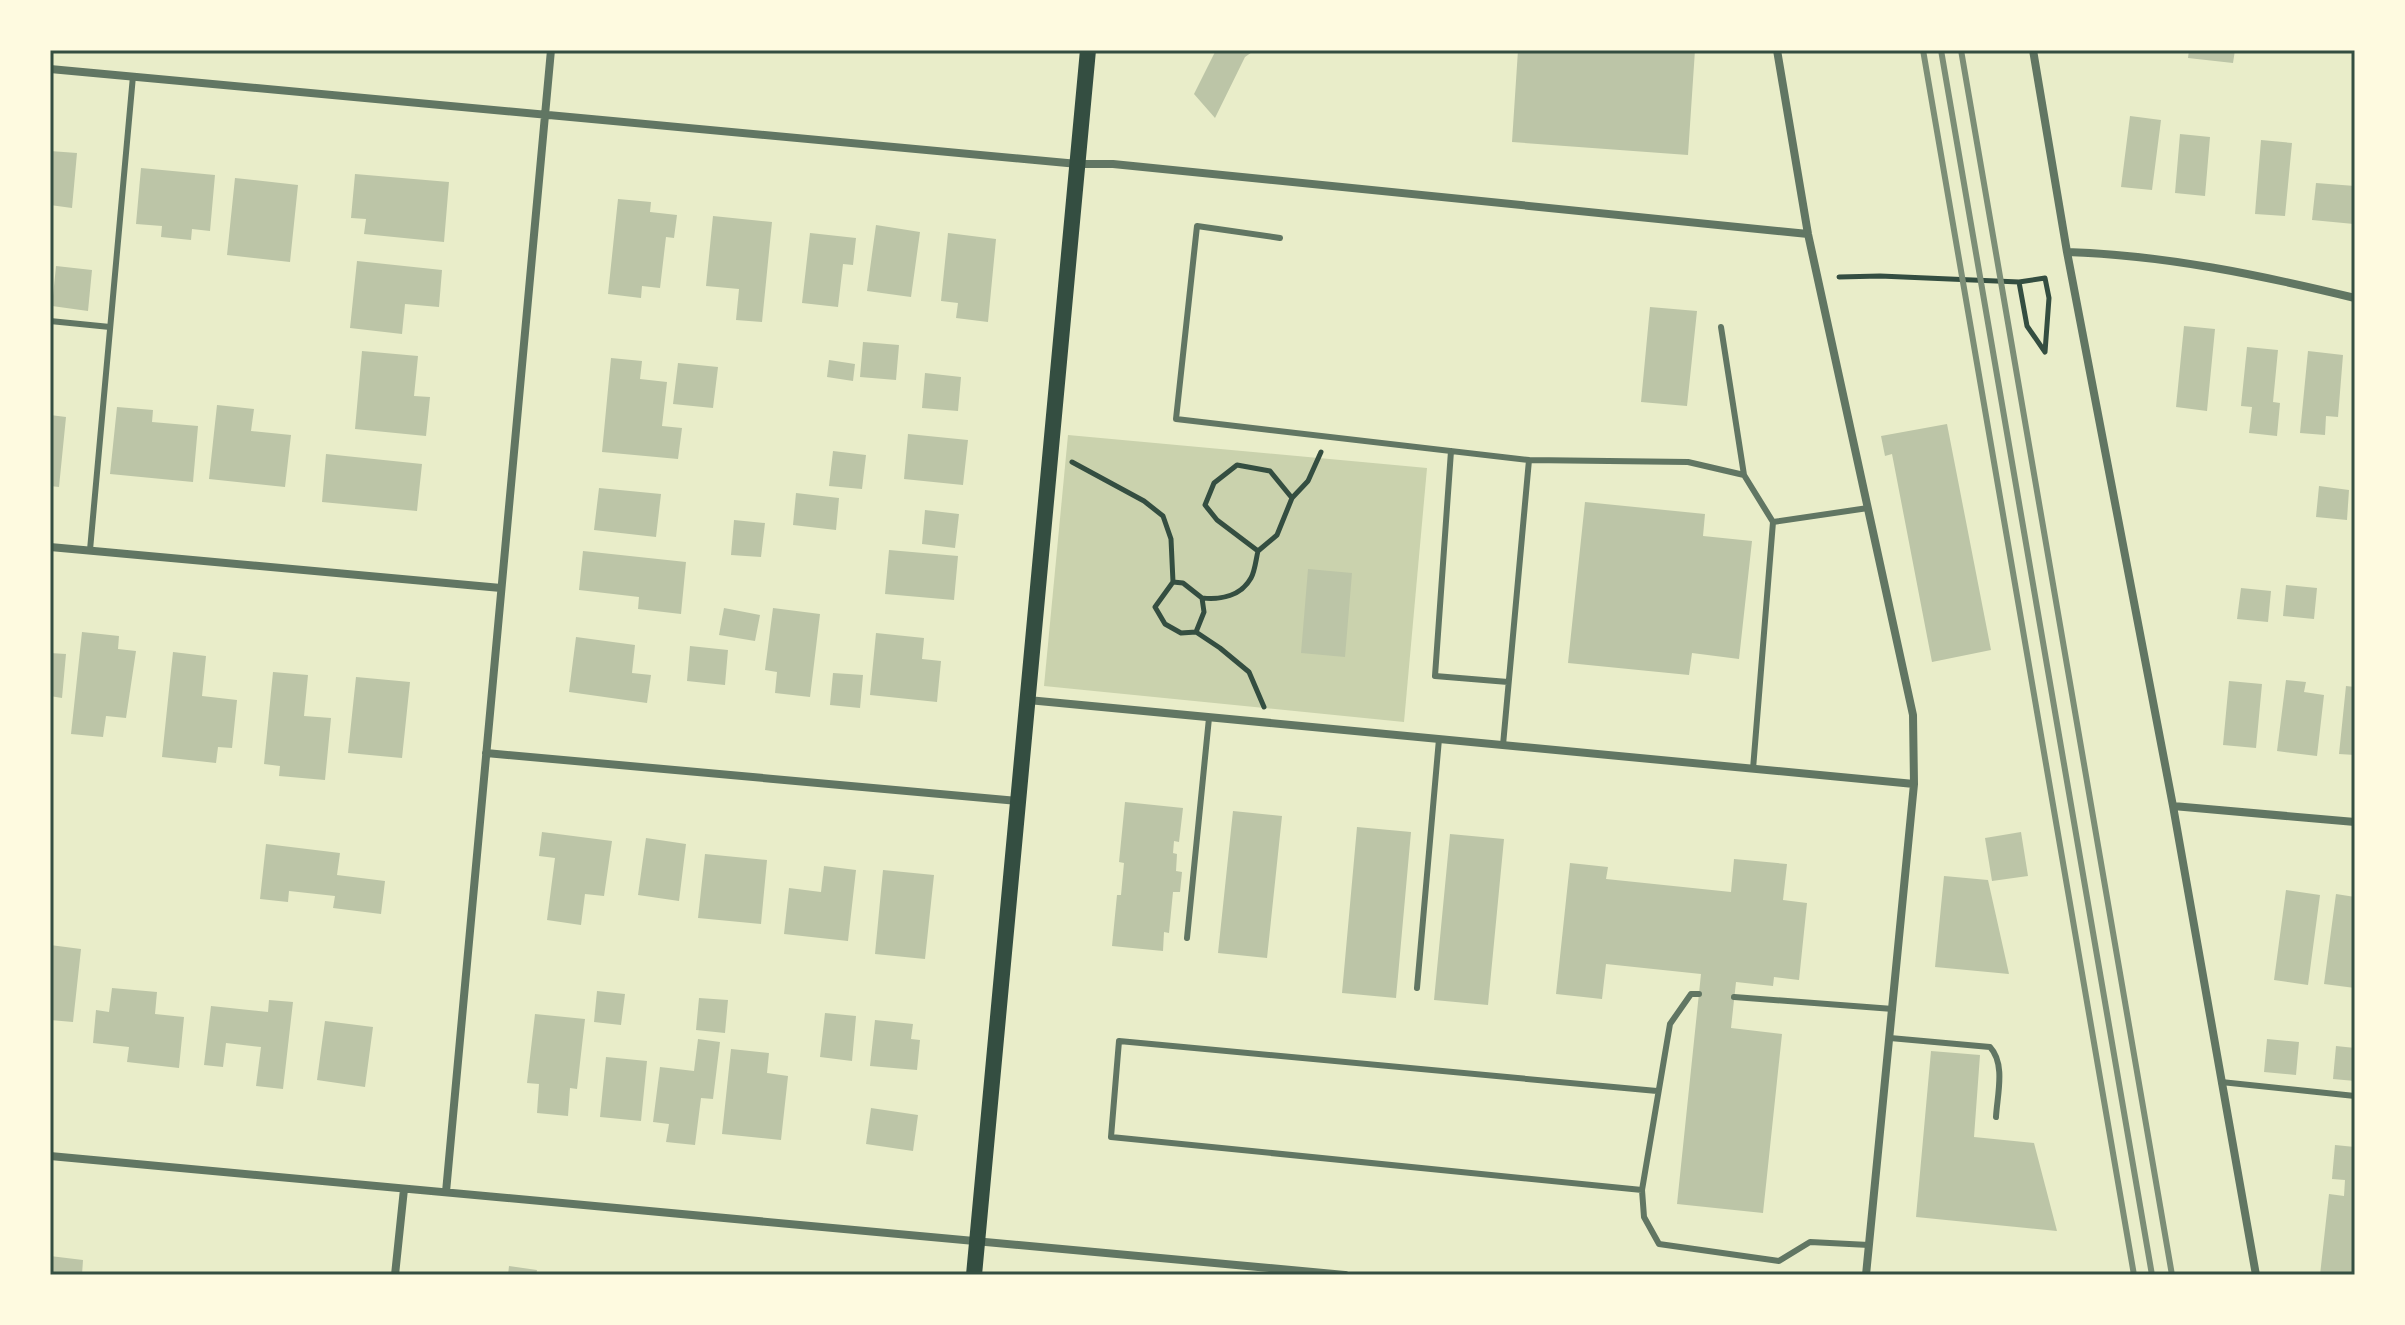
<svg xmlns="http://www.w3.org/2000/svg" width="2405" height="1325" font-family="Lato,sans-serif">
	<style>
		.green { fill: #cad2ad }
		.building { fill: #bcc5a7 }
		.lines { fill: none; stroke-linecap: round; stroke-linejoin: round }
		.path { stroke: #344e41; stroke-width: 5 }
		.service { stroke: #617663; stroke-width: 6 }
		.minor { stroke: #617663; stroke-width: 8 }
		.secondary { stroke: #344e41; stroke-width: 16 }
		.rail { stroke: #7c8e77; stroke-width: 6 }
		.neatline { fill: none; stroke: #344e41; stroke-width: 3 }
	</style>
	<rect width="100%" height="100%" fill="#e9edc9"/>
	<path class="green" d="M1068,435L1427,468L1404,722L1044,686Z"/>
	<path class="building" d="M1216,50H1255L1245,57L1215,118L1194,94Z
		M1518,50H1695L1688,155L1512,142Z
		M2189,50H2235L2233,63L2188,58Z
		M2130,116L2161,120L2152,190L2121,187Z
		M2180,134L2210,137L2205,196L2175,193Z
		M2261,140L2292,143L2285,216L2255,214Z
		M50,151L77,153L72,208L50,205Z
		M141,168L215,175L210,231L192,229L191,240L161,237L162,226L136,224Z
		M355,174L449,182L444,242L364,234L366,219L351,218Z
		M235,178L298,185L290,262L227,255Z
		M2316,183L2355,186L2354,224L2312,220Z
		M618,199L651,202L650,212L677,215L674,238L666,237L660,288L642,286L641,298L608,294Z
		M713,216L772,222L762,322L736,320L739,289L706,286Z
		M876,225L920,232L911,297L867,291Z
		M810,233L856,238L853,265L843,264L838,307L802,303Z
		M948,233L996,239L988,322L956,318L958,303L941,301Z
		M357,261L442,270L439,307L405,304L402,334L350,328Z
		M56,266L92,270L88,311L52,306Z
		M1650,307L1697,311L1687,406L1641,402Z
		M2184,326L2215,329L2207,411L2176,407Z
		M863,342L899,345L896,380L860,377Z
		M2247,347L2278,350L2273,402L2280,403L2277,436L2249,433L2252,407L2241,406Z
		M362,351L418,356L414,396L430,397L426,436L355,429Z
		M2308,351L2343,355L2338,417L2326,416L2325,435L2300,433Z
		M611,358L642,361L640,379L667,382L662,426L682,428L678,459L602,452Z
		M829,360L855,364L853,381L827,377Z
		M678,363L718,367L713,408L673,404Z
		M925,373L961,377L958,411L922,408Z
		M217,405L254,409L251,431L291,435L285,487L209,479Z
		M117,407L153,410L152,422L198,426L193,482L110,474Z
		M50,415L66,417L59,487L50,486Z
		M1947,424L1991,650L1932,662L1892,454L1885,456L1881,436Z
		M908,434L968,440L963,485L904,479Z
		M833,451L866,455L862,489L829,486Z
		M326,454L422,464L417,511L322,502Z
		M2319,486L2349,490L2347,520L2316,517Z
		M599,488L661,494L656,537L594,530Z
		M796,493L839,498L836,530L793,525Z
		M1585,502L1705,514L1703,536L1752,541L1739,659L1692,653L1689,675L1568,663Z
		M925,510L959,514L955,548L922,544Z
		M734,520L765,523L761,557L731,555Z
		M889,550L958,556L954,600L885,594Z
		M583,551L686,562L681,614L638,609L639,597L579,590Z
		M1308,569L1352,573L1345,657L1301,653Z
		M2286,585L2317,588L2314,619L2283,616Z
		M2241,588L2271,591L2268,622L2237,619Z
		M724,608L760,615L755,641L719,635Z
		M773,608L820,614L810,697L775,693L777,672L765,670Z
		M82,632L119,636L118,649L136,651L126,718L106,716L103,737L71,734Z
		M876,633L924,638L922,659L941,661L937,702L870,695Z
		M576,637L635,645L632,673L651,675L647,703L569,692Z
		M690,646L728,650L725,685L687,681Z
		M173,652L206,656L202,696L237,700L232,748L218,747L216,763L162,757Z
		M50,653L66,654L62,698L50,696Z
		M273,672L308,675L304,716L331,718L325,780L279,776L280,766L264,764Z
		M833,673L863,675L860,708L830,705Z
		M356,677L410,682L402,758L348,753Z
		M2286,680L2306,682L2304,692L2324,695L2317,756L2277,751Z
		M2229,681L2262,684L2256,748L2223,745Z
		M2346,686L2355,687V755L2339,754Z
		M1125,802L1183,808L1179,842L1174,841L1173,853L1177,854L1176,871L1182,872L1180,892H1173L1169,933L1164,932L1163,951L1112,946L1117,895H1121L1124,863L1119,862Z
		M1233,811L1282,816L1267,958L1218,953Z
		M1357,827L1411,832L1396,998L1342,993Z
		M542,832L612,841L604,896L585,894L581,925L547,920L555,858L539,856Z
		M2021,832L2028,876L1992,881L1985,838Z
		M1450,834L1504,839L1488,1005L1434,1000Z
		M646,838L686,844L679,901L638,895Z
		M266,844L340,853L337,875L385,881L381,914L333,908L335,896L289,891L288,902L260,899Z
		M705,854L767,860L761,924L698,918Z
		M1734,859L1787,864L1783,900L1807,903L1799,980L1774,977L1773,986L1736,982L1731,1028L1782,1034L1763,1213L1677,1204L1701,974L1606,964L1602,999L1556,994L1570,863L1608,867L1606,879L1731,892Z
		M824,866L856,870L848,941L784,934L789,888L821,892Z
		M883,870L934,875L925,959L875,954Z
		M1944,876L1988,880L2009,974L1935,967Z
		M2286,890L2320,895L2308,985L2274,980Z
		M2336,894L2355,897V988L2324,984Z
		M50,945L81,949L73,1022L50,1020Z
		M112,988L157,992L155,1014L184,1017L179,1068L127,1062L129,1047L93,1043L96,1010L109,1012Z
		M597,991L625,994L621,1025L594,1022Z
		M699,998L728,1000L725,1033L696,1030Z
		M269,1000L293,1002L283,1089L256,1086L261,1047L226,1043L223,1067L204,1065L211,1006L268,1012Z
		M825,1013L856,1016L852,1061L820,1057Z
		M535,1014L585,1019L577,1089L570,1088L568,1116L537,1113L539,1084L527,1083Z
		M875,1020L913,1024L911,1039L920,1040L917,1070L870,1066Z
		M325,1021L373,1027L365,1087L317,1080Z
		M698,1039L720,1042L713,1099L701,1098L695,1145L666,1142L669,1124L653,1122L660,1067L694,1071Z
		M2267,1039L2299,1042L2296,1075L2264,1072Z
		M2336,1046L2355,1048V1081L2333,1079Z
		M731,1049L769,1053L767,1073L788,1076L781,1140L722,1134Z
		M1931,1051L1980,1055L1974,1137L2034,1143L2057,1231L1916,1217Z
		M606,1057L647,1061L641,1121L600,1117Z
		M871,1108L918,1115L913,1151L866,1144Z
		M2335,1145L2355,1147V1275H2320L2329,1194L2344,1196L2345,1180L2332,1179Z
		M50,1256L83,1260L82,1275H50Z
		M509,1266L537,1270L536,1275H508Z"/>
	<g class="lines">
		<path class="path" d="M1839,277L1880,276L2019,282L2027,326L2045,352L2049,298L2045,278L2019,282
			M1072,462L1144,501L1163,516L1171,539L1173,582L1155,607L1165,624L1181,633L1196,632L1220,648L1249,672L1264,707
			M1258,551L1277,535L1292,498
			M1173,582L1183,583L1202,598L1204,612L1196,632
			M1202,598C1221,600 1241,596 1251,578C1255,571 1256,559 1258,551L1217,520L1205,505L1214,483L1237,465L1270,471L1292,498L1308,481L1321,452"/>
		<path class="service" d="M1280,238L1197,226L1176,419L1529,460L1503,745
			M50,321L110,327
			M1721,327L1744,475
			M1451,451L1435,676L1508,682
			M1529,460L1688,462L1744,475L1773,522L1868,508
			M90,550L133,76
			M1753,769L1773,522
			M1187,938L1209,718
			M1417,988L1439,739
			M1699,994H1691L1670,1024L1642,1190L1644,1217L1659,1244L1779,1261L1810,1242L1869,1245
			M1734,997L1893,1009
			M1890,1038L1990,1047C2006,1064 1997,1096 1996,1117
			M2221,1082L2355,1096
			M1642,1190L1111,1137L1119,1041L1657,1091"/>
		<path class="minor" d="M1777,50L1808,234L1913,715L1914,784L1866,1275
			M2033,50L2067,252L2173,806L2256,1275
			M50,69L1078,164H1113L1808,234
			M2067,252C2165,255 2260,275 2355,298
			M50,547L501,588
			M1028,700L1914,784
			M486,753L1018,801
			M2173,806L2355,822
			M50,1156L1345,1275
			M446,1192L551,50
			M395,1275L404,1189"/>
		<path class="secondary" d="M974,1275L1088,50"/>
		<path class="rail" d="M1923,50L2134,1275
			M1941,50L2152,1275
			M1961,50L2172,1275"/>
	</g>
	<rect width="2405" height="1325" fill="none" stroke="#fefae0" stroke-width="104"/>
	<rect x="52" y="52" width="2301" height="1221" class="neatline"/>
</svg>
